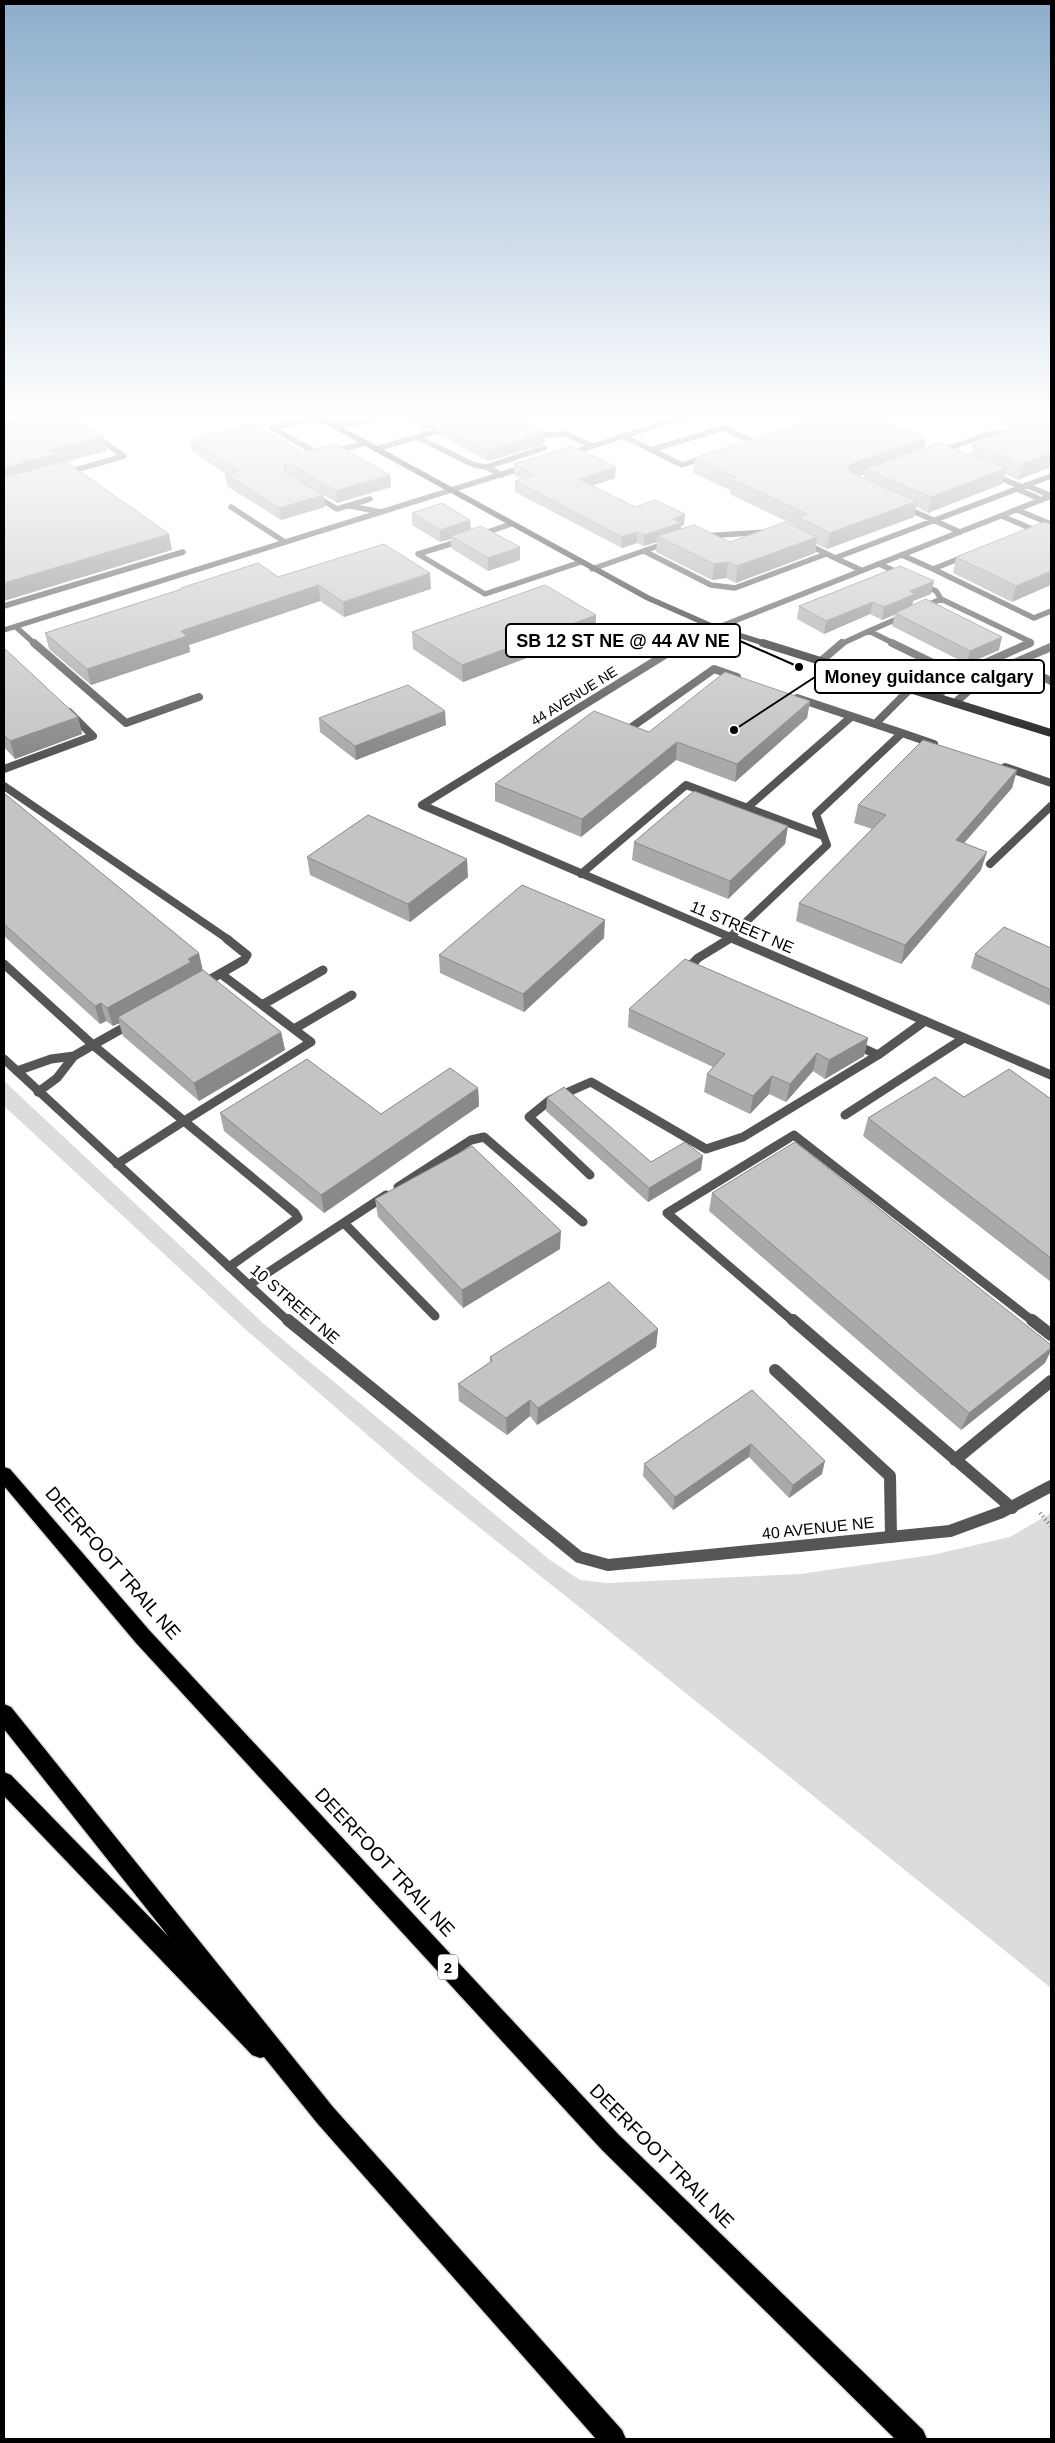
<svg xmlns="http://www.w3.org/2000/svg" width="1055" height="2443" font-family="Arial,sans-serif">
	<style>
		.green { fill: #dcdcdc }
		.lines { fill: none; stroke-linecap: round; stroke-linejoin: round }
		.highway-casing { stroke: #dbdbdb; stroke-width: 3 }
		.path { stroke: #777; stroke-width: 4; stroke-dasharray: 1 3; stroke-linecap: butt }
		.lane-far3 { stroke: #555; stroke-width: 5.5 }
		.lane-far2 { stroke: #555; stroke-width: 8 }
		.lane-far1 { stroke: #555; stroke-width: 9 }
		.lane { stroke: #555; stroke-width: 12 }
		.street-far3 { stroke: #555; stroke-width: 5.5 }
		.street-far2 { stroke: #555; stroke-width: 8 }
		.street-far1 { stroke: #555; stroke-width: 9 }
		.street { stroke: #555; stroke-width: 12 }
		.secondary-far1 { stroke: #222; stroke-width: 5.5 }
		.secondary { stroke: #222; stroke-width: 8 }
		.highway { fill: #000; fill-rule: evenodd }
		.wall { fill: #a9a9a9; fill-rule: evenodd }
		.shaded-wall { fill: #898989 }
		.building { fill: #c4c4c4; stroke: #898989 }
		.labels { text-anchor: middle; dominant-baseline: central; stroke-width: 4.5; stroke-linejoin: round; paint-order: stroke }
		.far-street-label { font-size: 14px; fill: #000; stroke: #fff }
		.shield { fill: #fff; stroke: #4c4c4c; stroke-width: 1 }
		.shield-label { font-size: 15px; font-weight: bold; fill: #000 }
		.street-label { font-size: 16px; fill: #000; stroke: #fff }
		.near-street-label { font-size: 19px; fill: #000; stroke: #fff }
		.leader { fill: none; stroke: #000; stroke-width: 2 }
		.callout-dot { fill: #000; stroke: #fff; stroke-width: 2 }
		.callout { fill: #fff; stroke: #000; stroke-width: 2 }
		.callout-label { font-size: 18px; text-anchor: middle; font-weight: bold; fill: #000 }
	</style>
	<rect width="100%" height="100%" fill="#fff"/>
	<path class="green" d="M4,1081L265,1325L550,1560L580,1580L608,1583L800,1574L932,1555L1010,1537L1051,1513V1988L583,1610L416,1477L245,1329L4,1106Z"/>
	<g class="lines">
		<g class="highway-casing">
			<path id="highway" d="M4,1467L10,1469L150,1631L618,2134L923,2430L927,2439H895L602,2150L136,1643L4,1486Z
				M4,1704L11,1707L333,2107L622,2430L626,2439H596L317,2123L264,2057L260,2058L252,2055L4,1796V1772L11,1775L169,1937L4,1729Z"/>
		</g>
		<path class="path" d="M1040,1513L1051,1526"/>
		<path class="lane-far3" d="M80,413L83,415L90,413
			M404,413L410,416
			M317,416L272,428L321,455L365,443
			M335,426L365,421L380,413
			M534,431L543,435L566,434L592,446
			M623,436L682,465L706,457
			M96,437L124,456
			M417,437L474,465L486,467L502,475
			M376,449L450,427
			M651,450L723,428L754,442L746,444
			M938,452L989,434L1016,432
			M486,467L544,448
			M65,473L124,456
			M993,475L1022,487
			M1026,485L1051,496
			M1017,489L1042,500
			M314,495L337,509L370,499
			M350,506L381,512
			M231,507L285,542
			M904,507L960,532
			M1017,510L1051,524
			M1002,516L1032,529L1023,533
			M479,535L511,524
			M702,536L768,532
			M463,540L418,554L485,594L581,562
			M805,543L835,558
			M644,551L711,585L735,588L826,554
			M902,555L933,569L968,555
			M879,564L901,574
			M592,569L669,542
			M933,569L1034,618L1051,611
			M861,570L835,558L1051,476
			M921,584L936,591L941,599
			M4,606L183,552
			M921,608L941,599L1031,642L1027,644
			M16,627L35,644
			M869,631L906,615
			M841,644L869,631L895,644"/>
		<path class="lane-far2" d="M34,643L126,723L199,697
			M892,643L958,675L937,697
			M821,661L842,643
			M1014,663L1051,647
			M958,675L1030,643
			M955,703L968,691L1014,663L1051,681
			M875,724L910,689
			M626,731L714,669L737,677
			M902,733L934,744
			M1005,767L1051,783
			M4,769L93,736L69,712
			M4,786L229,940
			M748,807L851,717
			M990,864L1051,806
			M581,874L686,785L823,836
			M727,940L827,845L816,814L902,733L797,698"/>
		<path class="lane-far1" d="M4,964L93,1045L132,1023
			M687,972L685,971L698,958L729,939
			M221,974L311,1042L184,1121L295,1213L298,1218L229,1267
			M202,984L244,960L247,955L227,939
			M262,1005L323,970
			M294,1029L352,995
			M854,1044L878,1055L925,1021
			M17,1071L51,1059L74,1056L93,1045L184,1121L117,1164
			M38,1092L57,1078L74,1056
			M845,1115L964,1038
			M590,1175L529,1117L550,1100L591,1082L706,1149L743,1137L878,1055
			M398,1187L471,1140L484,1137L583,1222
			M344,1223L435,1316
			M249,1285L386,1195
			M794,1322L667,1213L794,1135L1034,1322"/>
		<path class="lane" d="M793,1320L1012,1508
			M1032,1320L1051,1335
			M775,1370L890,1476L891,1537
			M955,1460L1051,1381"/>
		<path class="street-far3" d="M568,454L696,413
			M4,630L525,467
			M682,644L691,638L1051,496"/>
		<path class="street-far2" d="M422,805L684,643
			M422,805L737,940"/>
		<path class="street-far1" d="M734,939L1051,1075
			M4,1059L289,1322"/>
		<path class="street" d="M288,1320L579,1557L608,1565L950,1531L1002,1512L1051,1486"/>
		<path class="secondary-far1" d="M311,413L648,598L716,628L767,644"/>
		<path class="secondary" d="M763,643L1051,733"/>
		<use href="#highway" class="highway"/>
	</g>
	<path class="wall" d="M409,413H506L545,432V444L488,461L438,435V426L426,429L410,421Z
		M617,413H648L630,419Z
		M831,413H900L881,419L926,438L924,448L971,455L973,444L1016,428L976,413H1051V467L1018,480L1005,474L1002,484L928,513L916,507L914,517L827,549L816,544L815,553L736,583L726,578L712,580L656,552L657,542L644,546L637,543L622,548L515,492V481L521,479L514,475V464L615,478L592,486L635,507L684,525L681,526L680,529L730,542L796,527V526L730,494V490L693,473L695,458ZM865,474L864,478L858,476Z
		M190,440L302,452L390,475L391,487L337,503L324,495L325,507L281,520L227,486L225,474H226L192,451Z
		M412,513L470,520L471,530L520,560L488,571L451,548V539L440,542L412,525Z
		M1044,522L1012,602L953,573L956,557Z
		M278,577L431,589L344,617L320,601L189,645L190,652L91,685L49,649L45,633L181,589V588Z
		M931,594L913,601L912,605L999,650L967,664L892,626L895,615L882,620L870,614L824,634L797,619L799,606Z
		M596,615V632L463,682L413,649L412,632Z
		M4,648L78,717L82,734L15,759L4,747Z
		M810,701L807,718L735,782L676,760L581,837L495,801V784L649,732Z
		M319,718L446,725L356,760L320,732Z
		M1017,770L1012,788L964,843L981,870L901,964L796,921L799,903L872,829L854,823L858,805Z
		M4,793L203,971L281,1032L285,1050L199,1101L123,1036L119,1023L113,1026L106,1021L100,1024L4,936Z
		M788,826L785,844L728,899L632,860L634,842Z
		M307,857L468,877L410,922L310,875Z
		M604,938L524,1012L440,973L439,955Z
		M1051,948V1006L971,968L975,954Z
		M629,1009L868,1038L864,1056L825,1079L813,1071L786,1102L769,1094L750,1114L704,1092L707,1074L713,1067L628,1027Z
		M478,1088L479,1106L324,1213L224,1131L220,1113L381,1114Z
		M964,1097L1051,1099V1282L863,1136L868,1118Z
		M547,1098L651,1162L701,1170L648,1202L546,1111Z
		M712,1193L1045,1363L961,1430L709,1211Z
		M375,1199L560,1249L463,1308L378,1217Z
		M658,1329L656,1347L537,1425L530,1416L507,1435L459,1401L458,1384L490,1362V1357Z
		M752,1390L822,1474L789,1498L749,1457L673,1510L643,1476L644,1464Z"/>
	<path class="shaded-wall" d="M42,413H67L69,422L4,438V422Z
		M442,413H480L437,424L438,426L426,429L425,418Z
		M630,413H648L630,419Z
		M880,413H900L878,420Z
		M1020,413H1051V420L1016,428Z
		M545,432V444L488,461V450Z
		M104,436L107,451L57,464L4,484V468L49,450Z
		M926,438L923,453L865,469V474L848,480V468L851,464Z
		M1051,453V467L1018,480L1022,464Z
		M286,464L287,476L283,468Z
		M616,467L615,478L579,490V479Z
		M1006,468L1002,484L928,513L931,497Z
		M390,475L391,487L337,503L336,491Z
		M323,495L325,507L281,520L279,508Z
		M917,501L914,517L827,549L830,533Z
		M685,514L684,525L681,526L680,534L657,536V542L644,546V535L673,519Z
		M470,520L471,532L451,536V539L440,542V530Z
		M637,532V543L622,548V537Z
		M169,534L172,550L4,601V583Z
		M817,537L815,553L736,583L737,566Z
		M520,547V560L488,571V558Z
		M728,562L726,578L712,580L714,564Z
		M1051,571V585L1012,602L1016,586Z
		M430,573L431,589L344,617L343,602Z
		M934,581L931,594L913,601L912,607L895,613V614L882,620L884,607L910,591Z
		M319,585L320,601L189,645L190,652L91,685L87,669L181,631Z
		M873,602L870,614L824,634L826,621Z
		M596,615V632L463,682L462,665Z
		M1002,637L999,650L967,664L970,651Z
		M810,701L807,718L735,782L737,764Z
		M445,711L446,725L356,760L355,746Z
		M78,717L82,734L15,759L10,741Z
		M677,742L676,760L581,837L582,819Z
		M1017,770L1012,788L951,858L956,840Z
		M788,826L785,844L728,899L730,881Z
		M987,852L981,870L901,964L905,945Z
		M467,859L468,877L410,922L408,904Z
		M605,920L604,938L524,1012L523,994Z
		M199,953L203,971L118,1017L120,1023L113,1026L107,1008L188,959Z
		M101,1003L106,1021L100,1024L95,1006Z
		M281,1032L285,1050L199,1101L194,1083Z
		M868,1038L864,1056L825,1079L829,1060Z
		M817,1053L813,1071L786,1102L790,1084Z
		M772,1076L769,1094L750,1114L753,1096Z
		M478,1088L479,1106L324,1213L321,1195Z
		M703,1156L701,1170L648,1202L649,1188Z
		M561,1231L560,1249L463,1308L462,1290Z
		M658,1329L656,1347L537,1425L538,1408Z
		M1051,1348V1351L1045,1363L961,1430L969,1413Z
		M530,1400V1416L507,1435L506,1418Z
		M751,1444L749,1457L673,1510L675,1497Z
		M825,1461L822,1474L789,1498L793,1485Z"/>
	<path class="building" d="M13,413H42L4,422V415Z
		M416,413H442L425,418Z
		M474,413H506L545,432L488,450L437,424Z
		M831,413H864L926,438L851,464L848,468L851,473L917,501L830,533L798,517L807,514L731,479L736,477L695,458Z
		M1051,414V453L1022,464L973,444Z
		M72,415L104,436L49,450L55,454L4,468V432Z
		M254,423L302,452L336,444L390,475L336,491L290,464H286L283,468L285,472L323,495L279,508L225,474L238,471L190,440Z
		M939,443L1006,468L931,497L865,469Z
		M572,446L616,467L579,479L635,507L655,500L685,514L673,519L681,523L644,535L637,532L622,537L515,481L534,475L514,464Z
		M65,461L169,534L4,583V477Z
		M442,503L470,520L440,530L412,513Z
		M785,522L817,537L737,566L728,562L714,564L657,536L694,525L730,542Z
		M1044,522L1051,524V571L1016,586L956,557Z
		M481,526L520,547L488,558L451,536Z
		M384,544L430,573L343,602L319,585L181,631L187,636L87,669L45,633L182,589L181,588L258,563L278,577Z
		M900,566L934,581L910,591L915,594L884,607L873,602L826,621L799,606Z
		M545,585L596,615L462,665L412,632Z
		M926,599L1002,637L970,651L895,613Z
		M4,648L78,717L10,741L4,735Z
		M725,672L810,701L737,764L677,742L582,819L495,784L594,711L649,732Z
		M408,685L445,711L355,746L319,718Z
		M923,740L1017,770L956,840L987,852L905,945L799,903L886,815L858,805Z
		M694,791L788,826L730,881L634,842Z
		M4,793L199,953L188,959L191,962L107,1008L101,1003L95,1006L4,924Z
		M368,815L467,859L408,904L307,857Z
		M522,885L605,920L523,994L439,955Z
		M1004,927L1051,948V990L975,954Z
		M685,959L868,1038L829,1060L817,1053L790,1084L772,1076L753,1096L707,1074L725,1054L629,1009Z
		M203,970L281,1032L194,1083L118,1017Z
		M307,1059L381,1114L450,1068L478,1088L321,1195L220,1113Z
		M1009,1069L1051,1099V1258L868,1118L935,1077L964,1097Z
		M564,1087L651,1162L685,1142L703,1156L649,1188L547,1098Z
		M795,1142L1051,1345V1348L969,1413L712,1193Z
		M472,1146L561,1231L462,1290L375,1199Z
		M609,1282L658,1329L538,1408L530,1400L506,1418L458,1384L492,1361L490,1357Z
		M752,1390L825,1461L793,1485L751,1444L675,1497L644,1464Z"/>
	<linearGradient id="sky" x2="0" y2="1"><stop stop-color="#8cadcc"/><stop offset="0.55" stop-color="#fff"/><stop offset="1" stop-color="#fff" stop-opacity="0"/></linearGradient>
	<rect width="1055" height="755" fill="url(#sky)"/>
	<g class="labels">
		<g class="far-street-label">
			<text transform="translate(574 696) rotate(-32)">44 AVENUE NE</text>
		</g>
		<rect class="shield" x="438" y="1954.5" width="20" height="25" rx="4"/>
		<g class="shield-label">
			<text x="448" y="1967">2</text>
		</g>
		<g class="street-label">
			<text transform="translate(742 927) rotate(23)">11 STREET NE</text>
			<text transform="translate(295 1304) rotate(41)">10 STREET NE</text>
			<text transform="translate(818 1528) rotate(-6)">40 AVENUE NE</text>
		</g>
		<g class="near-street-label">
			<text transform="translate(113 1563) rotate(49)">DEERFOOT TRAIL NE</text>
			<text transform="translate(385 1862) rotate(47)">DEERFOOT TRAIL NE</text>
			<text transform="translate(662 2156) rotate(45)">DEERFOOT TRAIL NE</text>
		</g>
	</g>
	<path class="leader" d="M799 667L740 641M734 730L815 677"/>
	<g class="callout-dot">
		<circle cx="799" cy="667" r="5"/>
		<circle cx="734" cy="730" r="5"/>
	</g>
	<g class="callout">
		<rect x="506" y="624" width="234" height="33" rx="5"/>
		<rect x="815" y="660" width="229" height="33" rx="5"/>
	</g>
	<g class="callout-label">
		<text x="623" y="647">SB 12 ST NE @ 44 AV NE</text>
		<text x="929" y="683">Money guidance calgary</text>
	</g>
	<rect width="1055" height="2443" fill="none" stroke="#000000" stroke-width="10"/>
</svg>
